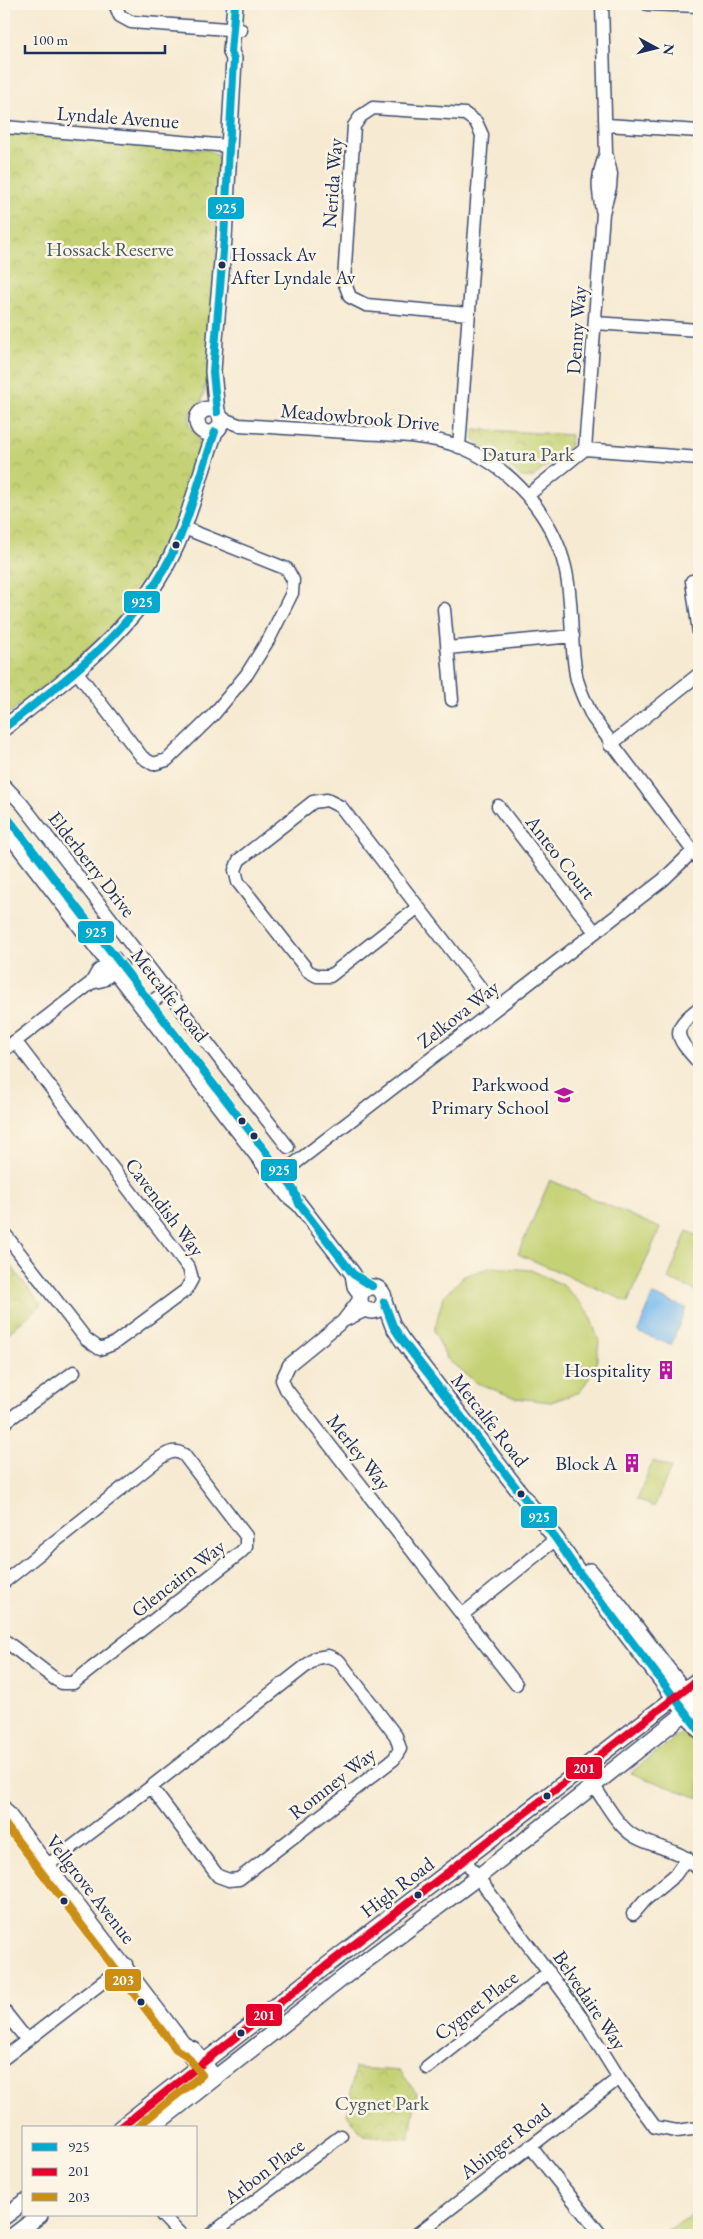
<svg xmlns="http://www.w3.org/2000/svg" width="703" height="2239" font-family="'EB Garamond',serif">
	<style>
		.grass { fill: #c4d274; stroke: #708069 }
		.park { fill: url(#park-crowns); stroke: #708069 }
		.water { fill: #7abcef; stroke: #4a76a6 }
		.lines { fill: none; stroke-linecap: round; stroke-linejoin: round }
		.minor-casing { stroke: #3c4b6f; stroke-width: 15 }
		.major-casing { stroke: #3c4b6f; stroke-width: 18 }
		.minor { stroke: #fff; stroke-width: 12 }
		.major { stroke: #fff; stroke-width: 15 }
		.bus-1-casing { stroke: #fcf5e5; stroke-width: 11 }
		.bus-2-casing { stroke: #fcf5e5; stroke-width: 11 }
		.bus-3-casing { stroke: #fcf5e5; stroke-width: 11 }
		.bus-1 { stroke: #00a9ce; stroke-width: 8 }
		.bus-2 { stroke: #e4002b; stroke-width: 8 }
		.bus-3 { stroke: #cb8e13; stroke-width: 8 }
		.bus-dot { fill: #1b2f5e; stroke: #fcf5e5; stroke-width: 2 }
		.labels { text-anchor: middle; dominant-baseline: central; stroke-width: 5; stroke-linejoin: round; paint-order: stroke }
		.bus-label { font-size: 19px; fill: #1b2f5e; stroke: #fcf5e5; text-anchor: start }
		.street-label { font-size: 20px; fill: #1b2f5e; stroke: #fcf5e5 }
		.park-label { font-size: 20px; fill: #455864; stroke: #fcf5e5 }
		.poi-label { font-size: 20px; fill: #1b2f5e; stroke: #fcf5e5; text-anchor: end }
		.line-badge { stroke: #fcf5e5; stroke-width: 2 }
		.badge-label { font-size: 14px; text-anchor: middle; font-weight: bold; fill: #fff }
	</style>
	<defs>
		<pattern id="park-crowns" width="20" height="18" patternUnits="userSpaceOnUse" patternTransform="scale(1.25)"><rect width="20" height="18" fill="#c4d274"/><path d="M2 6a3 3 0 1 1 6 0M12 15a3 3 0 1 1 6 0" fill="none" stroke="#a8b567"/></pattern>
	</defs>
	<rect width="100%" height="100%" fill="#fcf5e5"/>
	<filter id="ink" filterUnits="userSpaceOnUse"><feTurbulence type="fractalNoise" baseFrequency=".02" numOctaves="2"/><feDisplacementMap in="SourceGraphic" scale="10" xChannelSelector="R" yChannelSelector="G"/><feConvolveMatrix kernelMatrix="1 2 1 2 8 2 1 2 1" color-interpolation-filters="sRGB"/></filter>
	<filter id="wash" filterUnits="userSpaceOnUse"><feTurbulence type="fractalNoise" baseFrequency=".0096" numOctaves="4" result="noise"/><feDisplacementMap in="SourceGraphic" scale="20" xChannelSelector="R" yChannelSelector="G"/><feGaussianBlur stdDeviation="1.12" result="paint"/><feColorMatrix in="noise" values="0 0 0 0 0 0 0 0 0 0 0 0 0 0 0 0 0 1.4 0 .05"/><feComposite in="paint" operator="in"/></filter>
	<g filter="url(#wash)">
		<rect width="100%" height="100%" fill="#f6ead2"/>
		<path class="grass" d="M550,1180L660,1228L628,1302L518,1254Z
			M687,1231L699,1236V1292L668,1279Z
			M492,1267L531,1270L563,1285L588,1311L599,1341L596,1367L580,1392L551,1402L516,1398L477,1383L447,1359L434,1331L443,1297L464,1276Z
			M653,1461L671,1468L654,1507L637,1499Z
			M683,1732L689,1733L699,1747V1798L630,1773Z"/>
		<path class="park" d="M4,133L208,150L216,154L221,162L214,309L207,381L200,407L190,413L189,426C192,429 195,432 197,435C204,450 196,475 191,490C182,516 173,541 160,564C122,628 62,672 4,717Z
			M474,429L571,435L570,447L532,478L521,477L501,459L474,441Z
			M4,1257L41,1305L4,1337Z
			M355,2068L400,2071L417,2093L409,2139L363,2135L347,2114Z
			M699,2207V2235H659L693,2214Z"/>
		<path class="water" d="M653,1295L686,1308L671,1345L638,1332Z"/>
	</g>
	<g filter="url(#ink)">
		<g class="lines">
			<g class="minor-casing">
				<path id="minor" d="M115,4L120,16L131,22L241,30
					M647,4L699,6
					M607,125L699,131
					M4,127L229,146
					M602,210C597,186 597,177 606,153
					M595,323L699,330
					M221,418L239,425C280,428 320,430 361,433C393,435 427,435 458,446C509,465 552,514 565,567C574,603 569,643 577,680C581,693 587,706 593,718L699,859
					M459,447L482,135L476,122L465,114L373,108L361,116L354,126L344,281L350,297L366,305L468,314
					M585,449L603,213L610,187L611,174L606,153L602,4
					M528,495L585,449L699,458
					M692,581L699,633
					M444,609L452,700
					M447,648L573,636
					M76,671L142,757L153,764L167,760L214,714L247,674L270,637L292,593L293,580L287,569L184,528
					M610,745L699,674
					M4,785L22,804L288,1147
					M498,806L595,932
					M417,908L330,976H317L308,971L238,882L235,870L239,860L313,802L327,800L341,807L496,1008
					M91,983L98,971L115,958
					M144,1007L167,991
					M699,1008C669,1031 676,1037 699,1063
					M4,1050L91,983L103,980L122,966
					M276,1178L663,880L693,851
					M4,1233L86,1339L100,1349L113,1344L186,1290L192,1279L189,1268L15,1041
					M359,1300L343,1321L289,1365L282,1380L286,1389L516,1684
					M343,1321L366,1310
					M4,1423L74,1372
					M4,1582L160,1458C169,1452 175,1449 184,1455L246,1536V1547L240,1553L73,1683H62L55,1679L4,1640
					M462,1615L556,1539
					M593,1785C605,1801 617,1826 634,1836C656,1849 683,1849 699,1870
					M4,1807L184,2043L187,2054L209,2082
					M465,1860L578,2012L619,2078L655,2127L677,2131L699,2128
					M48,1865L151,1787L218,1876L229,1880L239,1879L394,1759L400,1749L396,1736L339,1661L328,1656L316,1658L151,1787
					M633,1914L645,1900L675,1875L687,1858
					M4,2011L27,2040
					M184,2043L194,2048L216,2077
					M4,2058L126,1964
					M427,2068L549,1972
					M530,2146L601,2235
					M162,2215L181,2235
					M210,2235L341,2136
					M416,2235L619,2078"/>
			</g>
			<g class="major-casing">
				<path id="major" d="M197 421a12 12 0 1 1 24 0a12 12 0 1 1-24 0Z
					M217,412L213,372L215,339L224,239L234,59L231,52L235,4
					M4,728C74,673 140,627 177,544C193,507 201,469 215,432
					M4,827L288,1195L299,1204L353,1274L355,1286L360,1293
					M360 1299a12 12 0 1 1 24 0a12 12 0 1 1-24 0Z
					M384,1302L393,1326L402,1340L556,1539L575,1567L699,1730
					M590,1571L618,1604L690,1699
					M120,2128L330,1963L699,1679
					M151,2128L344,1977L478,1877L699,1702
					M4,2217L24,2202
					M14,2235L40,2215"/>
			</g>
			<use href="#minor" class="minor"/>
			<use href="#major" class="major"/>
			<g class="bus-1-casing">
				<path id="bus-1" d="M217,412L213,372L224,239L234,59L231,52L235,4
					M4,728C71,676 141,624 177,544C193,508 202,469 215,432
					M4,813L272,1160L294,1190L299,1204L353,1274L372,1286
					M384,1302L393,1326L402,1340L556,1539L575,1567L699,1730"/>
			</g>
			<g class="bus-2-casing">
				<path id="bus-2" d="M120,2128L330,1963L699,1679"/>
			</g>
			<g class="bus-3-casing">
				<path id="bus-3" d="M4,1823L176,2049L187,2056L202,2075L145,2120
					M136,2128L173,2098"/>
			</g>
			<use href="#bus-1" class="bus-1"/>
			<use href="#bus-2" class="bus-2"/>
			<use href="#bus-3" class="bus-3"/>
		</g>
	</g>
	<defs>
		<g id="school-bare" transform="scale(1.5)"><path d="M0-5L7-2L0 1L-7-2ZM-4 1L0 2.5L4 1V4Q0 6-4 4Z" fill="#b5179e" stroke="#fcf5e5" stroke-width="2.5" paint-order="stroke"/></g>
		<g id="building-bare" transform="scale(1.5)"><path d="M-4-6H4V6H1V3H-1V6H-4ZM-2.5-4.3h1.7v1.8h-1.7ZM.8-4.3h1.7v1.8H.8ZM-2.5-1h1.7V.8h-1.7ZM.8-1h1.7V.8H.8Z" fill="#b5179e" stroke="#fcf5e5" stroke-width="2.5" paint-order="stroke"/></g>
	</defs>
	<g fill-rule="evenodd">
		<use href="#school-bare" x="564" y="1095"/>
		<use href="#building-bare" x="666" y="1370"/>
		<use href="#building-bare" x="632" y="1463"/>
	</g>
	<g class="bus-dot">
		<circle cx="222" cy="265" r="4.5"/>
		<circle cx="176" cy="545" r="4.5"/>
		<circle cx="242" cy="1121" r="4.5"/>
		<circle cx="254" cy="1136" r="4.5"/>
		<circle cx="521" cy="1494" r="4.5"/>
		<circle cx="547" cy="1796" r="4.5"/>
		<circle cx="418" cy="1895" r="4.5"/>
		<circle cx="64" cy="1901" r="4.5"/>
		<circle cx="141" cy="2002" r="4.5"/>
		<circle cx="241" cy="2033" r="4.5"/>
	</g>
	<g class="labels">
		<g class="bus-label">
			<text x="231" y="254">Hossack Av<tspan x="231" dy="23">After Lyndale Av</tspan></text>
		</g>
		<g class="street-label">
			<text transform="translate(118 117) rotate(4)">Lyndale Avenue</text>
			<text transform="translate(332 183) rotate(-86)">Nerida Way</text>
			<text transform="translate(576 330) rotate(-86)">Denny Way</text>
			<text transform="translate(360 417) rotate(5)">Meadowbrook Drive</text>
			<text transform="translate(561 857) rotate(52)">Anteo Court</text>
			<text transform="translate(92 864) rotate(52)">Elderberry Drive</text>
			<text transform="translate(170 995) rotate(52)">Metcalfe Road</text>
			<text transform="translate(458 1014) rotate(-38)">Zelkova Way</text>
			<text transform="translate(165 1207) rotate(53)">Cavendish Way</text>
			<text transform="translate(490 1420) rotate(52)">Metcalfe Road</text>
			<text transform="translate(359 1452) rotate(52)">Merley Way</text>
			<text transform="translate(178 1578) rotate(-38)">Glencairn Way</text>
			<text transform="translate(332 1783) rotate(-38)">Romney Way</text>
			<text transform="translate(397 1887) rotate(-37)">High Road</text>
			<text transform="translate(91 1889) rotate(52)">Vellgrove Avenue</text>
			<text transform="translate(590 2000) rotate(56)">Belvedaire Way</text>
			<text transform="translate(476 2005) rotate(-38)">Cygnet Place</text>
			<text transform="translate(505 2141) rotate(-38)">Abinger Road</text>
			<text transform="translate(264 2171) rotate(-37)">Arbon Place</text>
		</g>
		<g class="park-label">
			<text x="110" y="249">Hossack Reserve</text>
			<text x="528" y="454">Datura Park</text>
			<text x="382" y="2103">Cygnet Park</text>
		</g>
		<g class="poi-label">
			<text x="549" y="1084">Parkwood<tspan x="549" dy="23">Primary School</tspan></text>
			<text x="651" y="1370">Hospitality</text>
			<text x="617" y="1463">Block A</text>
		</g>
	</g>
	<g class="line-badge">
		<rect x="207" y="196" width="38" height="24" rx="5" fill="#00a9ce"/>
		<rect x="123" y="590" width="38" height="24" rx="5" fill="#00a9ce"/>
		<rect x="77" y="920" width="38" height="24" rx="5" fill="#00a9ce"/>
		<rect x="260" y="1158" width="38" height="24" rx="5" fill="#00a9ce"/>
		<rect x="520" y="1505" width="38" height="24" rx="5" fill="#00a9ce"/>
		<rect x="565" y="1756" width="38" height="24" rx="5" fill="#e4002b"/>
		<rect x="104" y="1968" width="38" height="24" rx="5" fill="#cb8e13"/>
		<rect x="245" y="2003" width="38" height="24" rx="5" fill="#e4002b"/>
	</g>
	<g class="badge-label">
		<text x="226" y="213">925</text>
		<text x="142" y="607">925</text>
		<text x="96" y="937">925</text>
		<text x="279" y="1175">925</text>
		<text x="539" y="1522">925</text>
		<text x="584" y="1773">201</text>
		<text x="123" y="1985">203</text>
		<text x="264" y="2020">201</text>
	</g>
	<rect width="703" height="2239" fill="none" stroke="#fcf5e5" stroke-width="20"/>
	<rect x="22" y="2126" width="175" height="90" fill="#fcf5e5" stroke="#a2a6af"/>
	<rect x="32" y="2143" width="25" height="8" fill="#00a9ce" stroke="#a2a6af"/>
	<text x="68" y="2152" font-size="15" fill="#1b2f5e">925</text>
	<rect x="32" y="2168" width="25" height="8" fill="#e4002b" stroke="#a2a6af"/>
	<text x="68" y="2176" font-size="15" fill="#1b2f5e">201</text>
	<rect x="32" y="2193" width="25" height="8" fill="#cb8e13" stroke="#a2a6af"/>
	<text x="68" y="2202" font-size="15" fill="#1b2f5e">203</text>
	<g transform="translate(656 48) rotate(97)" stroke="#fcf5e5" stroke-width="4" paint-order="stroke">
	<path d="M0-4L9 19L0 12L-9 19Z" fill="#1b2f5e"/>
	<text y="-8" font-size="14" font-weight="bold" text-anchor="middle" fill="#1b2f5e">N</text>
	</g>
	<path d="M25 45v8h140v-8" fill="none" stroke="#1b2f5e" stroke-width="2.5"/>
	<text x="32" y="45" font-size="15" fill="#1b2f5e" stroke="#fcf5e5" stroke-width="4" paint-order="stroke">100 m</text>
</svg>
